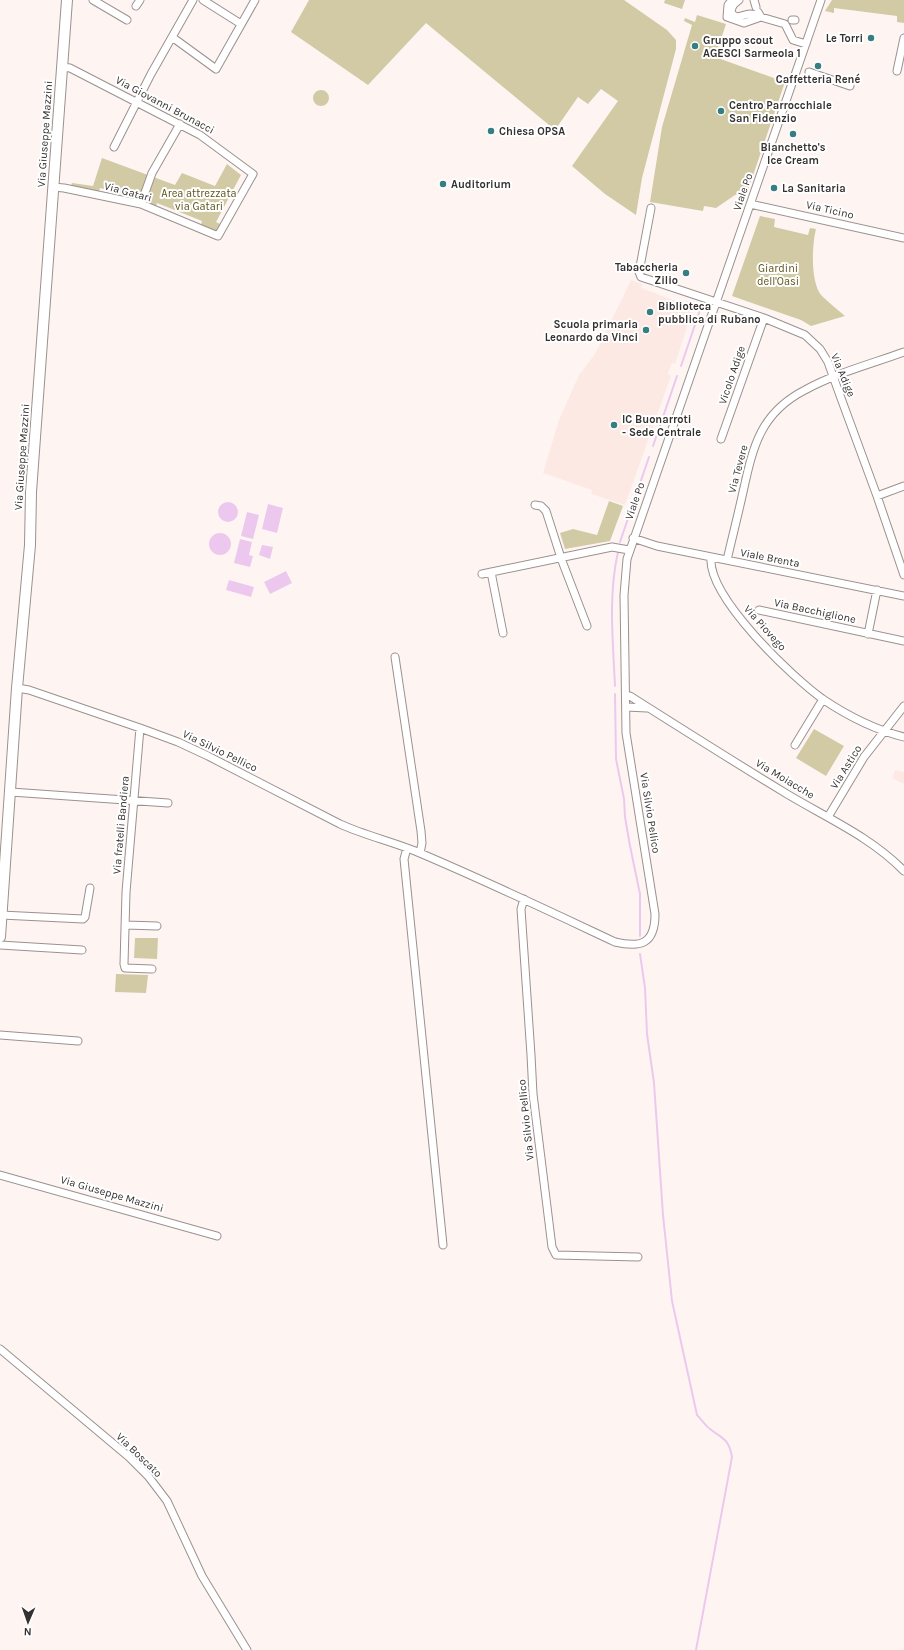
<svg xmlns="http://www.w3.org/2000/svg" width="904" height="1650" font-family="Karla,sans-serif">
	<style>
		.built { fill: #fce9e4 }
		.green { fill: #d1caa4 }
		.water { fill: #edc8ee }
		.lines { fill: none; stroke-linecap: round; stroke-linejoin: round }
		.stream { stroke: #edc8ee; stroke-width: 2 }
		.street-casing { stroke: #9b918f; stroke-width: 9 }
		.secondary-casing { stroke: #9b918f; stroke-width: 12 }
		.street { stroke: #fff; stroke-width: 7 }
		.secondary { stroke: #fff; stroke-width: 10 }
		.poi-dot { fill: #357e81; stroke: #fff; stroke-width: 1.5 }
		.labels { text-anchor: middle; dominant-baseline: central; stroke-width: 4; stroke-linejoin: round; paint-order: stroke }
		.poi-label { font-size: 11px; font-weight: bold; fill: #353130; stroke: #fff; text-anchor: start }
		.street-label { font-size: 11px; fill: #353130; stroke: #fff }
		.park-label { font-size: 11px; fill: #5d5219; stroke: #fff }
	</style>
	<rect width="100%" height="100%" fill="#fef5f3"/>
	<path class="built" d="M631,280L642,284L641,288L676,301L675,304L680,306L685,307L687,301L695,303L675,364L672,363L671,365L668,374L671,376L625,505L591,494L592,490L543,473L559,420L579,375L595,354Z
		M895,770L904,772V784L892,778Z"/>
	<path class="green" d="M309,0H624L667,30L676,40V49L642,178L636,215L605,194L572,166L618,101L601,89L588,104L578,97L555,130L426,23L368,85L291,32Z
		M665,0H685L682,9L664,3Z
		M832,0H904V23L897,22V16L834,8V13L825,11Z
		M697,15L726,24L715,57L785,82L747,193L735,195L716,208L704,206L703,211L650,202L662,127L692,25L684,21L685,18L695,22Z
		M313 98a8 8 0 1 1 16 0a8 8 0 1 1-16 0Z
		M102,158L175,185L182,173L215,186L227,164L241,175L216,222L220,224L216,232L201,225L202,221L157,203L156,207L121,197L122,193L100,188L99,192L71,186L72,183L93,186Z
		M760,216L775,219L774,227L808,235L810,228L816,229C812,245 810,283 822,296C829,303 837,309 845,316L811,326L801,320L732,296Z
		M609,501L623,506L610,541L565,549L560,533L573,529L597,535Z
		M814,729L844,746L826,776L796,758Z
		M135,938H158L157,959L134,958Z
		M116,974L148,975L146,993L115,992Z"/>
	<path class="water" d="M218 512a10 10 0 1 1 20 0a10 10 0 1 1-20 0Z
		M268,504L283,508L277,533L262,529Z
		M247,512L259,515L253,539L241,536Z
		M209 544a11 11 0 1 1 22 0a11 11 0 1 1-22 0Z
		M240,539L252,542L249,555L253,556L250,567L234,563Z
		M262,545L273,547L270,559L259,555Z
		M286,571L292,583L270,594L264,582Z
		M229,580L254,587L251,597L226,590Z"/>
	<g class="lines">
		<path class="stream" d="M681,366L701,307
			M653,446L677,376
			M620,542L649,457
			M615,686C613,641 608,596 618,552
			M615,694L616,759L624,799L625,817L630,846L640,894V936
			M640,954L645,988L647,1034L654,1083L663,1215L672,1301L697,1415C701,1419 705,1425 710,1429C723,1439 729,1439 732,1457L696,1650"/>
		<g class="street-casing">
			<path id="street" d="M93,0L127,20
				M203,0L241,24
				M732,0L728,5L727,17L744,23L761,17L785,24L793,40L806,44
				M739,0C734,4 732,5 731,12C737,22 743,13 751,14C754,14 758,16 761,17L758,12
				M754,0L756,7
				M136,6L140,0
				M792,20H795
				M172,37L216,69L255,0
				M897,71L904,38
				M809,72L850,86
				M114,147L151,74L193,0
				M53,187L64,188L141,204L218,236L253,174L200,135L70,68L62,67
				M141,204L152,173L180,124
				M750,204L904,238
				M651,208L639,272L641,277L764,318L805,335L820,349L828,362L838,390L877,496L904,575
				M721,439L764,318
				M877,496L904,486
				M535,505L541,506L546,511L562,561L587,626
				M633,538L657,546L904,596
				M711,557C707,597 793,678 824,700C848,716 876,730 904,737
				M727,560C732,538 738,515 743,492C753,447 760,413 805,390C836,373 871,364 904,352
				M491,572L503,633
				M482,574L612,547L629,550
				M759,610L904,641
				M868,634L877,590
				M395,657L421,831L422,843L420,853
				M17,688L29,690L140,728L178,742L208,756L340,824C364,835 390,841 415,851C482,879 549,911 615,942C641,948 655,944 655,914L626,733L624,595L627,559L821,0
				M626,696H630C682,729 734,762 787,794C827,818 871,837 904,871
				M626,707L647,708
				M140,728L126,892L124,964L125,968L152,969
				M795,745L823,699
				M11,792L168,803
				M828,817L864,757L904,706
				M407,848L404,859L443,1245
				M524,899L521,909L531,1055L533,1094L552,1247L556,1255L638,1257
				M1,915L83,919L85,917L90,888
				M126,925L157,926
				M0,945L82,950
				M0,1035L78,1041
				M0,1175L217,1236
				M0,1349L129,1457L148,1476L167,1501L202,1576L247,1650"/>
		</g>
		<g class="secondary-casing">
			<path id="secondary" d="M0,937L17,688L30,545L31,492L67,0"/>
		</g>
		<use href="#street" class="street"/>
		<use href="#secondary" class="secondary"/>
	</g>
	<g class="poi-dot">
		<circle cx="871" cy="38" r="4"/>
		<circle cx="695" cy="46" r="4"/>
		<circle cx="818" cy="66" r="4"/>
		<circle cx="721" cy="111" r="4"/>
		<circle cx="491" cy="131" r="4"/>
		<circle cx="793" cy="134" r="4"/>
		<circle cx="443" cy="184" r="4"/>
		<circle cx="774" cy="188" r="4"/>
		<circle cx="686" cy="273" r="4"/>
		<circle cx="650" cy="312" r="4"/>
		<circle cx="646" cy="330" r="4"/>
		<circle cx="614" cy="425" r="4"/>
	</g>
	<g class="labels">
		<g class="poi-label">
			<text x="863" y="38" text-anchor="end">Le Torri</text>
			<text x="703" y="40">Gruppo scout<tspan x="703" dy="13">AGESCI Sarmeola 1</tspan></text>
			<text x="818" y="79" text-anchor="middle">Caffetteria René</text>
			<text x="729" y="105">Centro Parrocchiale<tspan x="729" dy="13">San Fidenzio</tspan></text>
			<text x="499" y="131">Chiesa OPSA</text>
			<text x="793" y="147" text-anchor="middle">Bianchetto's<tspan x="793" dy="13">Ice Cream</tspan></text>
			<text x="451" y="184">Auditorium</text>
			<text x="782" y="188">La Sanitaria</text>
			<text x="678" y="267" text-anchor="end">Tabaccheria<tspan x="678" dy="13">Zilio</tspan></text>
			<text x="658" y="306">Biblioteca<tspan x="658" dy="13">pubblica di Rubano</tspan></text>
			<text x="638" y="324" text-anchor="end">Scuola primaria<tspan x="638" dy="13">Leonardo da Vinci</tspan></text>
			<text x="622" y="419">IC Buonarroti<tspan x="622" dy="13">- Sede Centrale</tspan></text>
		</g>
		<g class="street-label">
			<text transform="translate(165 105) rotate(28)">Via Giovanni Brunacci</text>
			<text transform="translate(45 134) rotate(-86)">Via Giuseppe Mazzini</text>
			<text transform="translate(128 192) rotate(15)">Via Gatari</text>
			<text transform="translate(743 192) rotate(-71)">Viale Po</text>
			<text transform="translate(830 210) rotate(13)">Via Ticino</text>
			<text transform="translate(732 375) rotate(-71)">Vicolo Adige</text>
			<text transform="translate(843 375) rotate(67)">Via Adige</text>
			<text transform="translate(22 457) rotate(-86)">Via Giuseppe Mazzini</text>
			<text transform="translate(738 469) rotate(-75)">Via Tevere</text>
			<text transform="translate(635 501) rotate(-71)">Viale Po</text>
			<text transform="translate(770 558) rotate(11)">Viale Brenta</text>
			<text transform="translate(815 611) rotate(12)">Via Bacchiglione</text>
			<text transform="translate(765 628) rotate(48)">Via Piovego</text>
			<text transform="translate(220 751) rotate(26)">Via Silvio Pellico</text>
			<text transform="translate(846 767) rotate(-58)">Via Astico</text>
			<text transform="translate(785 779) rotate(31)">Via Moiacche</text>
			<text transform="translate(650 813) rotate(81)">Via Silvio Pellico</text>
			<text transform="translate(121 825) rotate(-85)">Via fratelli Bandiera</text>
			<text transform="translate(526 1120) rotate(-96)">Via Silvio Pellico</text>
			<text transform="translate(112 1194) rotate(16)">Via Giuseppe Mazzini</text>
			<text transform="translate(139 1455) rotate(44)">Via Boscato</text>
		</g>
		<g class="park-label">
			<text x="199" y="193">Area attrezzata<tspan x="199" dy="13">via Gatari</tspan></text>
			<text x="778" y="268">Giardini<tspan x="778" dy="13">dell'Oasi</tspan></text>
		</g>
	</g>
	<g transform="translate(28 1622) rotate(182)" stroke="#ffffff" stroke-width="3" paint-order="stroke">
	<path d="M0-3L7 15L0 10L-7 15Z" fill="#353130"/>
	<text y="-6" font-size="11" font-weight="bold" text-anchor="middle" fill="#353130">N</text>
	</g>
</svg>
